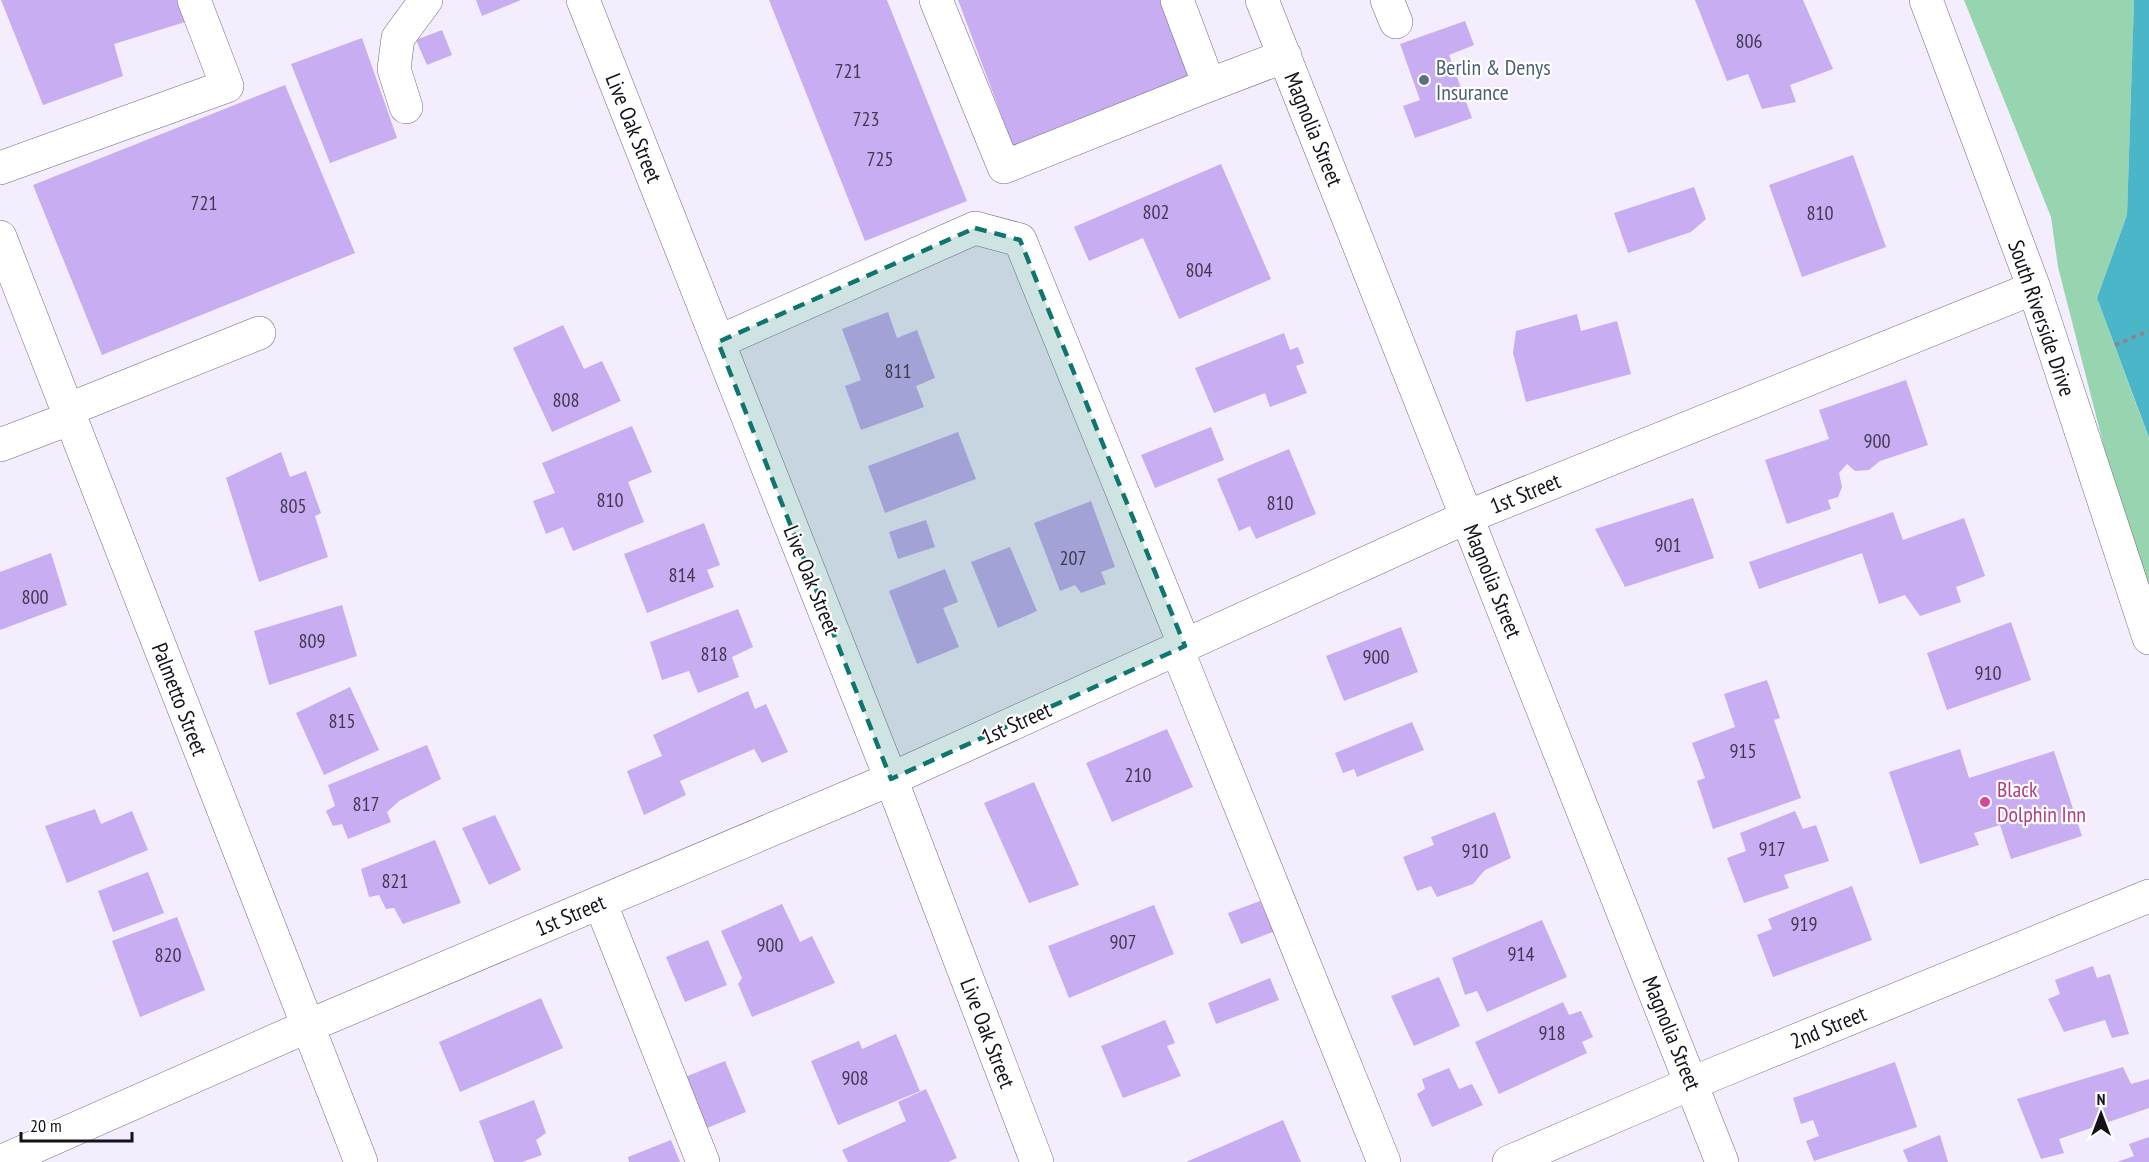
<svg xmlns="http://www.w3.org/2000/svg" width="2149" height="1162" font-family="'PT Sans Narrow',sans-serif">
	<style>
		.green { fill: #97d4b0 }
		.water { fill: #4cb6c9 }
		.building { fill: #c8adf2 }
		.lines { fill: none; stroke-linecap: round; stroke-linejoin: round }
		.minor-casing { stroke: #736980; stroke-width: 34 }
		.path { stroke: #8a8591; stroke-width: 4; stroke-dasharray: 4.5 4.5; stroke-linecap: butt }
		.minor { stroke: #fff; stroke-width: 33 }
		.marked { fill: #0f766e; fill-opacity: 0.2; stroke: #0f766e; stroke-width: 4.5; stroke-dasharray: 12 8; stroke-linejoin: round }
		.service-dot { fill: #5c6f8a; stroke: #fff; stroke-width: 2 }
		.hotel-dot { fill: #d1479c; stroke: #fff; stroke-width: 2 }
		.labels { text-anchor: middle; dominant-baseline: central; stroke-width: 4.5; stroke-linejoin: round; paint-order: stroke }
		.number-label { font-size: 20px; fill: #41384f }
		.service-label { font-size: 22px; fill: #4e5e75; stroke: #fff; text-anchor: start }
		.street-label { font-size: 22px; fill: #141119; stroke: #fff }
		.hotel-label { font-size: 22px; fill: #b23c85; stroke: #fff; text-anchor: start }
	</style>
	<rect width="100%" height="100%" fill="#f4edfd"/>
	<path class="green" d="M1964,0H2134L2127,215L2097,298L2149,439V594L2116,494L2058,267L2051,217Z"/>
	<path class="water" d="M2134,0H2149V438L2097,298L2127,215Z"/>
	<path class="building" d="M1,0H188L195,19L114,44L123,76L43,105Z
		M476,0H521L482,16Z
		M769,0H887L967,201L865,241Z
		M958,0H1165L1194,78L1013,146Z
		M1695,0H1803L1833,69L1790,85L1796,102L1762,109L1748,74L1727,81Z
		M1465,21L1474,45L1449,55L1472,118L1415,138L1403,106L1420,100L1400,44Z
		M442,30L452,55L427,65L416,40Z
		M362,38L397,138L330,163L291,64Z
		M285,85L355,253L102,355L33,185Z
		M1853,155L1886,247L1802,277L1769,185Z
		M1221,164L1271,279L1179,319L1143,238L1089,261L1074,227Z
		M1694,187L1706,219L1691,232L1628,253L1614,213Z
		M888,312L897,338L917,330L935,378L916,386L924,407L861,430L845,386L861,380L842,329Z
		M1577,314L1581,331L1617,321L1631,374L1526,402L1513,353L1516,331Z
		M563,325L584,369L602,361L621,401L552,432L513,348Z
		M1284,333L1290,350L1298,347L1304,363L1296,366L1307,393L1270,407L1265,393L1214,413L1195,368Z
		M1906,380L1928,445L1880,461L1869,470L1855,471L1847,464L1839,473L1842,487L1838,497L1828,500L1831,509L1787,524L1765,460L1829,439L1819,410Z
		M632,426L652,472L628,482L644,522L573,551L563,527L546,534L533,501L555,493L542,463Z
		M1211,427L1224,460L1155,488L1141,455Z
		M958,432L976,479L885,513L868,466Z
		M1289,449L1316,514L1256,539L1250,526L1239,531L1217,479Z
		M281,452L290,477L306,471L321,513L315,516L328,557L259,582L226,478Z
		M1693,498L1714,558L1625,587L1595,529Z
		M1091,501L1115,567L1101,572L1106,584L1081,593L1075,585L1060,591L1034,523Z
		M1893,512L1903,540L1964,518L1985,576L1956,587L1961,602L1920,616L1905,595L1879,604L1862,553L1759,589L1749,562Z
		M926,520L935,547L898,559L889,532Z
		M704,523L720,565L707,570L714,587L647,613L624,554Z
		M1010,547L1037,611L998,628L971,562Z
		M51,553L67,605L0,630V572Z
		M945,569L958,602L943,608L959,647L917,664L889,591Z
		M342,605L357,656L269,685L254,631Z
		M738,609L753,647L732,657L739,677L698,693L689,671L662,680L650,642Z
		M2011,622L2031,680L1947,710L1927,653Z
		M1401,627L1418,672L1344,701L1326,656Z
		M1767,680L1780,718L1774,720L1801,798L1713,829L1697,781L1705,778L1692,743L1735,727L1724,694Z
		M350,687L379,750L324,775L296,713Z
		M748,691L755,709L766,704L788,752L762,763L754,749L680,781L686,795L644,815L627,771L662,756L653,735Z
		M1412,722L1424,750L1357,777L1354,769L1343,773L1335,753Z
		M1167,729L1193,787L1112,822L1086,763Z
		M427,745L441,779L399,801L387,812L391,822L348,839L342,824L333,826L326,811L335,806L328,785Z
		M1960,749L1969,778L2054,751L2082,836L2011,859L2000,825L1974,833L1979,845L1920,864L1889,772Z
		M1034,782L1079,885L1029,903L984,803Z
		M95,809L101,824L132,811L148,850L67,883L45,826Z
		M1795,811L1803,829L1816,825L1829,861L1784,875L1789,888L1744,903L1727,858L1746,851L1740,833Z
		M1495,812L1511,858L1485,870L1473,884L1437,897L1431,886L1417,891L1403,857L1434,845L1431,837Z
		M495,815L521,870L489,885L462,828Z
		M435,840L461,903L403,924L394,908L386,909L379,895L369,897L361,869Z
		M148,872L164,913L113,932L98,891Z
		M1852,886L1872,940L1773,977L1757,935L1772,929L1768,919Z
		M1260,901L1275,931L1241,944L1228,913Z
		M782,904L800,942L812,936L835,983L752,1017L738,984L742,978L721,931Z
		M1154,905L1174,954L1069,998L1048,946Z
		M177,917L205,990L140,1017L112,941Z
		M1542,920L1567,977L1487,1012L1477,991L1465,995L1452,958Z
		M708,940L727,985L685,1002L666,957Z
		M2093,966L2097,978L2110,974L2129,1034L2112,1038L2105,1020L2064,1032L2048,999L2060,994L2055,980Z
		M1439,977L1460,1026L1414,1046L1391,996Z
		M1270,978L1279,1000L1216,1024L1208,1003Z
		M541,998L563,1048L460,1092L439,1042Z
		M1563,1002L1569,1015L1581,1011L1593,1037L1582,1042L1587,1053L1499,1094L1475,1042Z
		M1165,1020L1175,1043L1167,1046L1181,1076L1123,1098L1101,1046Z
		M896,1034L920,1091L838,1125L811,1061L859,1041L862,1049Z
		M725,1061L746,1112L707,1128L685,1077Z
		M1895,1062L1917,1127L1814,1161L1806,1141L1819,1136L1813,1120L1801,1124L1793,1098Z
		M2123,1067L2131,1084L2149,1079V1108L2059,1139L2064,1153L2041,1159L2017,1099Z
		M1449,1068L1459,1089L1472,1084L1483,1105L1432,1127L1417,1094L1425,1089L1422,1079Z
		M926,1089L957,1158L948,1162H848L842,1150L906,1121L898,1102Z
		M534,1100L546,1133L536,1140L542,1155L522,1162H494L479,1121Z
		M1283,1120L1301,1162H1186Z
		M1940,1135L1948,1162H1908L1903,1150Z
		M2149,1137V1162H2117L2134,1156L2129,1144Z
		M671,1140L680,1162H629L628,1157Z"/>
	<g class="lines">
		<g class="minor-casing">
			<path id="minor" d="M583,0L891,779L1037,1162
				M936,0L1004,167L1209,85
				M1177,0L1209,85L1285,56
				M1262,0L1722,1162
				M1387,0L1396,22
				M1926,0L2034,288L2149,638
				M406,107L394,69L398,38L426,0
				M0,168L227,86L194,0
				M0,237L361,1162
				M718,342L975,228L1020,240L1185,646
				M67,410L259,333
				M0,445L71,418
				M1177,649L1384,1162
				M600,902L703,1162
				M0,1162L308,1026L891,779L1467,517L2034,288
				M1509,1162L1692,1083L2149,896"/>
		</g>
		<path class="path" d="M2115,345L2149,331"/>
		<use href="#minor" class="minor"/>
	</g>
	<path class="marked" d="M975,228L1020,240L1185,646L891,779L718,342Z"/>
	<circle class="service-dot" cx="1424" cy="80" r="6"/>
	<circle class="hotel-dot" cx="1985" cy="802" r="6"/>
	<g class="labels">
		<g class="number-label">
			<text x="1749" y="41">806</text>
			<text x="848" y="71">721</text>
			<text x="866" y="119">723</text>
			<text x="880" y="159">725</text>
			<text x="204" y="203">721</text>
			<text x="1156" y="212">802</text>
			<text x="1820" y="213">810</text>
			<text x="1199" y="270">804</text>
			<text x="898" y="371">811</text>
			<text x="566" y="400">808</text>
			<text x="1877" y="441">900</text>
			<text x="610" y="500">810</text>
			<text x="1280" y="503">810</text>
			<text x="293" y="506">805</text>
			<text x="1668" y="545">901</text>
			<text x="1073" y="558">207</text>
			<text x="682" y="575">814</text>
			<text x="35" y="597">800</text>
			<text x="312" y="641">809</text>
			<text x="714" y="654">818</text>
			<text x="1376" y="657">900</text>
			<text x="1988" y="673">910</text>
			<text x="342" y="721">815</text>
			<text x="1743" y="751">915</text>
			<text x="1138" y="775">210</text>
			<text x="366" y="804">817</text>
			<text x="1772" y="849">917</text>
			<text x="1475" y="851">910</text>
			<text x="395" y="881">821</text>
			<text x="1804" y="924">919</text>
			<text x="1123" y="942">907</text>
			<text x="770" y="945">900</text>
			<text x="1521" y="954">914</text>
			<text x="168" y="955">820</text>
			<text x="1552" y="1033">918</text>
			<text x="855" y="1078">908</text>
		</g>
		<g class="service-label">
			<text x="1436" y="67">Berlin &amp; Denys<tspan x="1436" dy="25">Insurance</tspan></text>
		</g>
		<g class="street-label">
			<text transform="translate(634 128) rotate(68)">Live Oak Street</text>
			<text transform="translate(1314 129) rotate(68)">Magnolia Street</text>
			<text transform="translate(2042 318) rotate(71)">South Riverside Drive</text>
			<text transform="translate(1525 493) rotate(-22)">1st Street</text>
			<text transform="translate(812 580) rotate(68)">Live Oak Street</text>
			<text transform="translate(1493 581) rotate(68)">Magnolia Street</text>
			<text transform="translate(180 699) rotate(69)">Palmetto Street</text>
			<text transform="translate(1016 723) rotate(-24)">1st Street</text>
			<text transform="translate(570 915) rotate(-23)">1st Street</text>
			<text transform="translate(1828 1027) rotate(-22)">2nd Street</text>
			<text transform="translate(988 1033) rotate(69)">Live Oak Street</text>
			<text transform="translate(1672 1033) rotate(68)">Magnolia Street</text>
		</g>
		<g class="hotel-label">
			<text x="1997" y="789">Black<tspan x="1997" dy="25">Dolphin Inn</tspan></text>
		</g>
	</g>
	<g transform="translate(2101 1114)" stroke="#ffffff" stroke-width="4.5" paint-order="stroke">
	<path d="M0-4.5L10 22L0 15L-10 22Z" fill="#141119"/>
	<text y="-9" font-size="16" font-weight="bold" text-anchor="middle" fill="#141119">N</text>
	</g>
	<path d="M21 1132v9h111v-9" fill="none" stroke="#141119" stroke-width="3"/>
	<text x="30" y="1132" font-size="18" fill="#141119" stroke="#ffffff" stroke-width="4.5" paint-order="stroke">20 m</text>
</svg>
